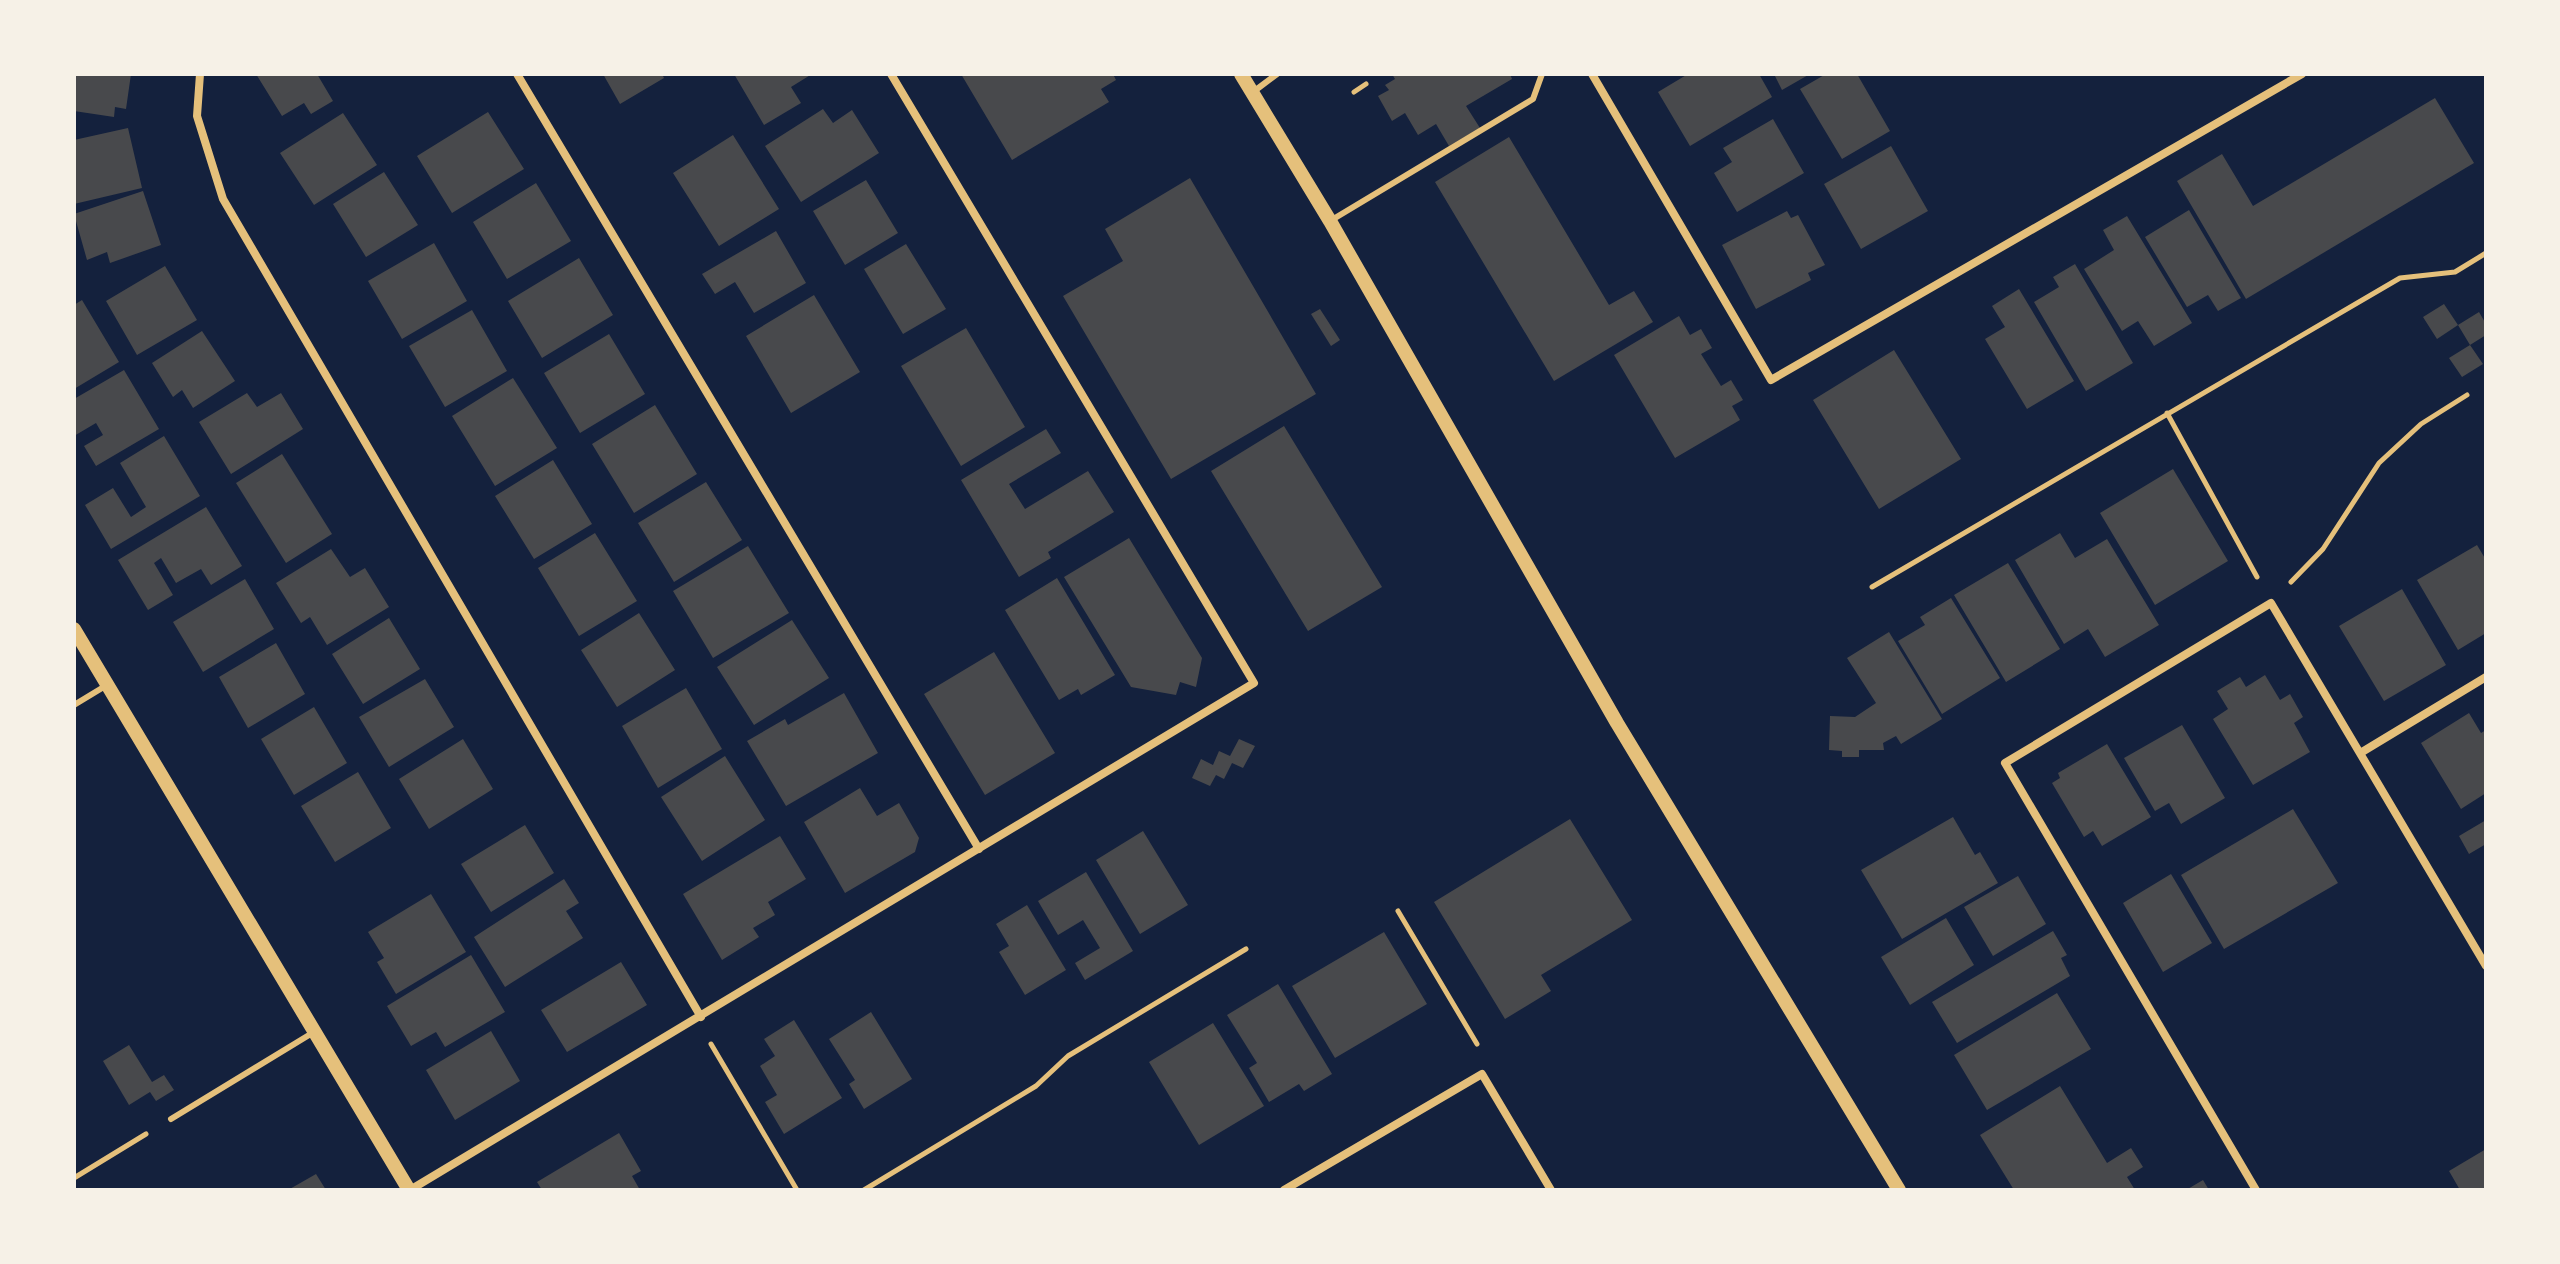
<svg xmlns="http://www.w3.org/2000/svg" width="2560" height="1264" font-family="'Space Grotesk',sans-serif">
	<style>
		.building { fill: #48494c }
		.lines { fill: none; stroke-linecap: round; stroke-linejoin: round }
		.path { stroke: #e5c07b; stroke-width: 5 }
		.service { stroke: #e5c07b; stroke-width: 6 }
		.minor { stroke: #e5c07b; stroke-width: 8 }
		.tertiary { stroke: #e5c07b; stroke-width: 14 }
	</style>
	<rect width="100%" height="100%" fill="#14213d"/>
	<path class="building" d="M74,74H131L126,109L115,107L114,117L74,111Z
		M256,74H317L333,101L311,114L304,103L282,116Z
		M603,74H662L664,78L620,104Z
		M734,74H812L791,87L801,103L764,125Z
		M961,74H1113L1116,80L1101,89L1109,102L1012,160Z
		M1392,74H1510L1512,79L1466,106L1480,128L1449,146L1436,124L1418,135L1405,113L1392,121L1378,96L1389,90L1385,85L1395,79Z
		M1688,74H1759L1772,97L1690,146L1658,92Z
		M1774,74H1810L1782,90Z
		M1826,74H1857L1890,131L1842,159L1800,89Z
		M2435,98L2474,163L2246,299L2177,181L2222,154L2253,206Z
		M823,109L833,123L852,110L879,153L801,202L765,146Z
		M488,112L524,169L452,213L417,156Z
		M343,113L377,165L314,205L280,153Z
		M1773,119L1804,173L1737,212L1714,173L1732,162L1723,148Z
		M128,128L142,188L74,204V140Z
		M733,135L779,209L719,246L673,173Z
		M1509,137L1609,305L1634,291L1653,322L1554,381L1435,182Z
		M1891,146L1928,211L1861,249L1824,184Z
		M384,172L418,225L366,257L333,204Z
		M1190,178L1316,394L1171,479L1063,296L1123,261L1105,229Z
		M866,180L898,233L845,265L813,211Z
		M536,183L571,241L507,279L473,222Z
		M143,191L161,245L110,263L107,252L87,260L74,214Z
		M2189,210L2241,298L2218,311L2208,295L2187,307L2145,237Z
		M1787,211L1791,218L1798,215L1825,265L1808,273L1811,280L1756,309L1722,245Z
		M2127,216L2192,323L2154,346L2138,321L2122,331L2084,269L2114,250L2103,230Z
		M776,231L806,283L754,313L735,282L715,294L702,274Z
		M434,243L467,301L402,339L368,281Z
		M906,244L946,309L903,334L864,269Z
		M579,258L613,315L542,358L508,301Z
		M2075,264L2133,363L2086,391L2034,302L2059,287L2053,277Z
		M165,266L197,320L137,355L106,301Z
		M2019,289L2074,381L2027,409L1985,339L2005,327L1992,306Z
		M814,295L860,372L791,413L746,336Z
		M82,300L119,362L74,389V305Z
		M2444,304L2458,325L2479,312L2486,324V335L2470,345L2483,364L2462,377L2449,358L2470,345L2458,325L2437,339L2423,317Z
		M1320,309L1340,340L1331,346L1311,314Z
		M472,310L507,371L445,407L409,346Z
		M1679,316L1690,335L1701,329L1712,348L1701,354L1721,386L1731,380L1743,400L1732,406L1740,420L1675,458L1614,355Z
		M966,328L1025,427L961,466L901,366Z
		M202,331L235,381L193,408L182,390L173,397L152,363Z
		M609,334L645,394L580,433L544,373Z
		M1894,350L1961,459L1879,509L1813,400Z
		M124,370L159,429L96,466L84,446L103,435L96,423L74,436V399Z
		M513,378L557,448L495,486L452,416Z
		M247,393L257,407L281,393L303,429L231,474L199,422Z
		M655,405L697,474L634,513L592,444Z
		M1284,426L1382,587L1308,631L1211,471Z
		M1046,429L1061,453L1009,484L1025,509L1088,471L1114,512L1048,552L1051,558L1019,577L961,480Z
		M164,436L200,496L111,549L85,505L113,488L131,517L146,507L120,463Z
		M282,454L332,534L286,563L236,483Z
		M553,460L592,524L534,559L495,496Z
		M2173,469L2228,561L2155,605L2100,513Z
		M706,482L742,540L674,582L638,523Z
		M206,507L242,566L211,585L201,569L176,583L161,558L154,563L173,595L148,610L118,560Z
		M595,533L637,601L579,636L538,568Z
		M2060,533L2075,558L2107,539L2159,625L2105,657L2088,629L2064,644L2015,560Z
		M1129,538L1202,658L1196,687L1180,682L1176,695L1131,687L1064,577Z
		M2477,545L2486,560V633L2458,650L2417,580Z
		M748,546L789,613L713,658L673,591Z
		M331,549L350,577L365,568L389,607L327,645L310,617L301,623L276,583Z
		M2008,563L2060,649L2006,682L1954,595Z
		M1057,578L1115,675L1081,695L1078,689L1059,700L1005,610Z
		M245,579L274,629L203,672L173,622Z
		M2402,589L2446,665L2384,701L2339,626Z
		M1951,598L2000,678L1942,714L1898,641L1925,625L1920,617Z
		M639,613L675,670L617,707L581,650Z
		M389,618L420,669L363,704L332,654Z
		M792,620L829,678L754,725L717,667Z
		M1889,632L1942,719L1901,744L1896,736L1883,743L1884,750H1859V757H1842V751L1829,750L1830,716L1855,717L1876,703L1847,658Z
		M276,643L305,694L248,728L219,677Z
		M994,652L1055,753L985,795L924,694Z
		M2265,675L2280,700L2290,694L2303,717L2294,723L2310,752L2253,785L2213,719L2228,709L2217,691L2240,677L2246,687Z
		M425,679L454,727L389,767L359,717Z
		M686,688L722,749L658,788L622,726Z
		M844,693L878,753L786,806L747,741L785,719L788,725Z
		M314,707L347,763L294,795L261,739Z
		M2469,713L2481,733L2486,730V793L2461,809L2421,743Z
		M2182,725L2225,798L2181,824L2169,803L2155,811L2124,758Z
		M463,739L493,789L429,829L399,779Z
		M1239,739L1255,746L1243,768L1232,763L1224,779L1216,775L1210,786L1192,778L1201,759L1213,765L1219,751L1230,756Z
		M2107,744L2151,817L2102,846L2093,831L2084,837L2052,783L2060,778L2058,773Z
		M725,756L765,820L702,861L661,797Z
		M358,772L391,828L335,862L301,806Z
		M860,788L877,816L899,803L919,838L915,852L845,893L804,822Z
		M2293,809L2338,883L2224,949L2181,875Z
		M1953,817L1975,855L1980,852L1998,883L1902,939L1861,870Z
		M1570,819L1632,920L1541,975L1551,991L1505,1019L1434,902Z
		M2486,820V844L2469,854L2459,836Z
		M525,825L554,873L491,912L461,864Z
		M1143,831L1188,905L1140,934L1096,860Z
		M780,836L806,879L768,902L775,915L753,928L759,937L722,960L683,894Z
		M1086,872L1133,951L1085,980L1075,963L1100,948L1083,920L1058,935L1038,901Z
		M2171,874L2212,943L2163,972L2123,903Z
		M2018,876L2046,924L1993,956L1964,907Z
		M564,879L579,903L566,911L583,938L505,987L474,937Z
		M431,894L466,952L396,994L377,962L384,958L368,932Z
		M1027,905L1066,970L1025,995L999,952L1009,946L996,924Z
		M1946,918L1974,965L1910,1005L1881,957Z
		M2053,931L2067,955L2061,958L2070,976L1957,1043L1932,1002Z
		M1384,932L1427,1004L1335,1058L1292,986Z
		M471,955L505,1012L445,1047L436,1032L411,1046L387,1006Z
		M621,962L647,1005L567,1052L541,1010Z
		M1278,984L1332,1074L1304,1091L1299,1084L1269,1102L1249,1068L1257,1063L1227,1015Z
		M2057,993L2091,1049L1987,1110L1954,1055Z
		M871,1012L912,1079L864,1109L849,1084L855,1080L829,1039Z
		M794,1020L842,1098L784,1134L765,1102L777,1095L760,1066L775,1056L764,1039Z
		M1213,1023L1264,1106L1199,1145L1149,1062Z
		M491,1031L520,1081L455,1120L426,1070Z
		M129,1045L152,1082L164,1075L174,1090L156,1101L150,1092L129,1105L103,1061Z
		M2060,1086L2107,1163L2131,1148L2143,1167L2127,1177L2135,1190H2014L1980,1135Z
		M619,1133L641,1171L632,1176L640,1190H542L537,1182Z
		M2486,1149V1190H2460L2449,1171Z
		M316,1174L326,1190H288Z
		M2203,1180L2209,1190H2186Z"/>
	<g class="lines">
		<path class="path" d="M1354,92L1366,84
			M2167,413L2257,577
			M2291,582L2323,549L2379,463L2421,424L2467,395
			M1872,587L2400,278L2455,272L2486,253
			M1398,911L1477,1044
			M711,1044L797,1190
			M74,1178L146,1134
			M864,1190L1036,1086L1068,1056L1246,949"/>
		<path class="service" d="M1253,92L1277,74
			M1330,221L1533,99L1542,74
			M74,705L107,685
			M171,1119L314,1032"/>
		<path class="minor" d="M200,74L197,116L223,199L701,1017
			M517,74L979,849
			M1592,74L1771,380L2302,74
			M2362,752L2486,677
			M410,1190L1254,683L891,74
			M1284,1190L1482,1074L1551,1190
			M2256,1190L2005,763L2271,603L2486,966"/>
		<path class="tertiary" d="M1241,74L1330,221L1617,723L1899,1190
			M74,629L409,1190"/>
	</g>
	<rect width="2560" height="1264" fill="none" stroke="#f6f1e7" stroke-width="152"/>
</svg>
